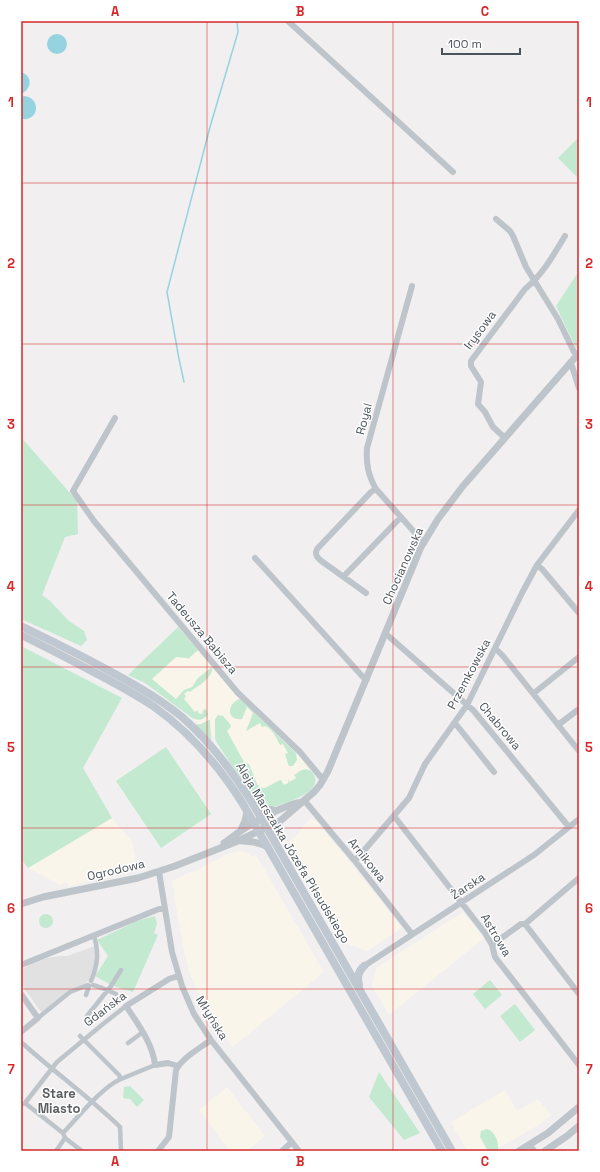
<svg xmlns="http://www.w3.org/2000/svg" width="600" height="1172" font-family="'Space Grotesk',sans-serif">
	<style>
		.commercial { fill: #faf5eb }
		.education { fill: #e2e1e1 }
		.green { fill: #c3e9d1 }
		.water { fill: #96d3e1 }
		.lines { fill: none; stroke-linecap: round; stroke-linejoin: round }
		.stream { stroke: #96d3e1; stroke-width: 1.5 }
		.pedestrian { stroke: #bdc4ca; stroke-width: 4.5 }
		.minor { stroke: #bdc4ca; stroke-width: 6 }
		.tertiary { stroke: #bdc4ca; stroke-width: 7 }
		.secondary { stroke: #bfc8d0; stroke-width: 8 }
		.grid { fill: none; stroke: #d62828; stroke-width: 1; stroke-opacity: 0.55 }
		.labels { text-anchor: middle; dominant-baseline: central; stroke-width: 3; stroke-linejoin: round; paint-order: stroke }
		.street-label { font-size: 12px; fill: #4a535a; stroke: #fff }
		.neighbourhood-label { font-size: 13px; font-weight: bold; fill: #5d6063; stroke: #fff }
		.neatline { fill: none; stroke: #d62828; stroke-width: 1.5 }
		.grid-label { font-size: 13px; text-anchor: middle; font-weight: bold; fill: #d62828 }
	</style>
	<rect width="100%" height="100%" fill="#f1efef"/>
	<path class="commercial" d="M178,627L198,650L216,670L241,700L296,753L309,769L311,775L258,800L222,744L204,728L145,683L128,675Z
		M112,818L132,841L137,869L114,876L69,886L66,882L60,885L28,868Z
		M310,818L316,821L350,862L402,928L367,951L348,944L289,841L296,836Z
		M241,851L249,853L251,857L256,855L324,972L233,1047L214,1024L209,1015L191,977L185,956L178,919L172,881L188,873L195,871L228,854Z
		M463,912L484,938L389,1015L372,986L376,968Z
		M227,1087L265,1136L247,1151H230L199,1110Z
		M505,1090L517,1111L538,1099L551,1115L537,1126L493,1151H467L451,1122Z"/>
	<path class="education" d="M95,946L96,953L93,971L90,980L87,981L86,984L77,987L70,991L42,1013L21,984V970L35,962L47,958L61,956H67Z"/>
	<path class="green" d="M579,137V179L558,158Z
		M579,271V345L576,348L556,306Z
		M21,437L77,501L78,534L65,537L42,595L50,601L69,621L84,631L87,640L81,646L21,619Z
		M178,627L198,650L188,659L187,658L176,657L152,679L176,699L184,690L192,687L198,678L212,667C214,677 198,686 190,692L188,691L184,694L186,696L184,699L195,712L198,710V713L202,714L203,710L205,709L207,711L208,715C203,720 198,721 192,718L145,683L128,675Z
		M21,646L122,698L83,768L112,818L28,868L21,859Z
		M239,699L241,700L296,753L297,760L293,766H289C287,763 287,758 285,754L288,753L283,744L280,745C276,738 273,729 265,726L262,727L260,723L246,731L253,713L247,707L242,719C227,721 226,705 239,699Z
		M218,715L223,716L230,724L231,727L227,731L244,762L249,764L257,784C259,787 261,788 265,788L280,780H281L284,785L288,783V779L289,782L296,778L294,775C297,774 299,771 302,770C312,766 319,779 313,787C306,797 285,803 274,807C267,808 259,804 254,799L217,743L215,738V719Z
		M209,720H210L211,741L194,725L201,724Z
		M166,747L211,814L161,848L116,781Z
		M39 921a7 7 0 1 1 14 0a7 7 0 1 1-14 0Z
		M155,916L157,924L154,933L158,935L133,992L113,986L95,976L108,956L97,940L137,921Z
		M490,980L502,995L485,1009L473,994Z
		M515,1004L535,1030L520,1042L500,1016Z
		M379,1072L420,1133L404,1140L369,1097Z
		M130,1086L144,1100L137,1107L130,1099L123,1098L124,1087Z
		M487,1129C495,1131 499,1142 498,1150L496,1151H488L480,1137L481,1131Z"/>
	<path class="water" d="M47 44a10 10 0 1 1 20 0a10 10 0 1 1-20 0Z
		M21,72C33,76 32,89 21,94Z
		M24,96C42,98 39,122 21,119V97Z"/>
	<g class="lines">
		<path class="stream" d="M184,382L179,359L167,292L210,127L238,32L237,21"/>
		<path class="pedestrian" d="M91,981C98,964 99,953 94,936
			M93,985L102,988L116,994
			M86,995L89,986
			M87,1016L111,986L121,970
			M38,1018L70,992L88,985
			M80,1036L119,1075L121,1079L155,1065
			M21,1042C53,1071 89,1097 120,1127L121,1151
			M128,1043L143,1032
			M25,1103L63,1133
			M21,1105L25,1103L57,1062L103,1024L126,1006
			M63,1133C78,1117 102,1087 121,1079
			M63,1133L65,1138L82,1151
			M56,1151L65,1138"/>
		<path class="minor" d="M288,21L453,172
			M496,219L510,231L513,236L526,267L558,319L574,352L577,355
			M412,286L367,448C366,464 368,475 376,489L424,543
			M569,364L572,366L579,388
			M115,418L73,491L94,521L238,693L300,752L320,776L324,779
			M505,438L493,427L485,412L478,404L481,382L471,366V361L525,289C542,275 553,256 565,236
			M255,558L363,677L367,679
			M537,565L542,569L579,613
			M344,576L401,517
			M366,593L320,560C316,556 315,554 317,549L371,492L376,489
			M386,634L473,710L569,827
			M496,649L503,656L579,751
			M534,693L579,657
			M455,723L494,772
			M558,725L579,709
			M304,800L355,861L412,934
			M394,816L485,933L492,945L495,957L579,1065
			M355,861L409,798L425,764L467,705L522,593L537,565L579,510
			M159,872L172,952L182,986L194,1014L211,1040L299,1151
			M525,924L579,878
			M492,945L521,924H525L579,994
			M21,965L159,909H165
			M364,966L534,855L579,819
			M21,994L38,1018L21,1032
			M178,1066L168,1063L155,1065C153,1044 138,1024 126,1006L169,979L178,976
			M530,1145L534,1151
			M158,1151L169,1137L176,1070C182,1058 200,1048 211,1040
			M282,1151L292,1142"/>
		<path class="tertiary" d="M253,804L260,807L276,811
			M241,830L245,821L247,812
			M242,841C251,841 259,842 268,847
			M224,843C230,839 236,834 242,830C256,821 286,804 302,802
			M275,843L276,832L280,821
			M21,904L43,897L138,878L175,866L238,841L280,821L314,792L320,785L328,771L421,547L438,519L463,486L579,353
			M519,1151L548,1133L579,1107
			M545,1151L567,1136L579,1126"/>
		<path class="secondary" d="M21,626C44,637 66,648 89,660C121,677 154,694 182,717C211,742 233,772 253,804L452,1151
			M21,635C42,645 63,656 84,667C107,679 131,691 153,706C190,732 219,766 243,804L442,1151
			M359,985C357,977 358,972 364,966"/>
	</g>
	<path class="grid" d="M207,21V1151M393,21V1151M21,183H579M21,344H579M21,505H579M21,667H579M21,828H579M21,989H579"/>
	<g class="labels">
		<g class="street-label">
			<text transform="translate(480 330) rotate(-53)">Irysowa</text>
			<text transform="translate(364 419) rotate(-75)">Royal</text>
			<text transform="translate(403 566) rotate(-66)">Chocianowska</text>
			<text transform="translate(202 633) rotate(50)">Tadeusza Babisza</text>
			<text transform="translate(469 674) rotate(-62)">Przemkowska</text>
			<text transform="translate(500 726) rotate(50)">Chabrowa</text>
			<text transform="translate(293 853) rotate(59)">Aleja Marszałka Józefa Piłsudskiego</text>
			<text transform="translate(367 860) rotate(51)">Arnikowa</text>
			<text transform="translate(116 870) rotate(-13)">Ogrodowa</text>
			<text transform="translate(468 886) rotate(-33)">Żarska</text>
			<text transform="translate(496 935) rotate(59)">Astrowa</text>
			<text transform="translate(105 1009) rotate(-37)">Gdańska</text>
			<text transform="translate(212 1018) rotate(58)">Młyńska</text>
		</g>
		<g class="neighbourhood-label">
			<text x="59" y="1093">Stare<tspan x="59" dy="15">Miasto</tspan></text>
		</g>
	</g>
	<rect width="600" height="1172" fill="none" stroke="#ffffff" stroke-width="44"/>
	<path d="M442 48v6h78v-6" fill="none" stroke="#4a535a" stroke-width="2"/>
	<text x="448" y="48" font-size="12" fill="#4a535a" stroke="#ffffff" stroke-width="3" paint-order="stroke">100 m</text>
	<rect x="22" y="22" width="556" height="1128" class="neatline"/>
	<g class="grid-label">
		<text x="115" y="16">A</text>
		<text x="300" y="16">B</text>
		<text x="485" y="16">C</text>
		<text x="11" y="107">1</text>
		<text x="589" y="107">1</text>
		<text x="11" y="268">2</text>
		<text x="589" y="268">2</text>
		<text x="11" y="429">3</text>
		<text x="589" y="429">3</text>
		<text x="11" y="591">4</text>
		<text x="589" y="591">4</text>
		<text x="11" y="752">5</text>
		<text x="589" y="752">5</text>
		<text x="11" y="913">6</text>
		<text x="589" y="913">6</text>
		<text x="11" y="1074">7</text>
		<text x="589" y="1074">7</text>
		<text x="115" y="1166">A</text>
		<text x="300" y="1166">B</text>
		<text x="485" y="1166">C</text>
	</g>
</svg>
